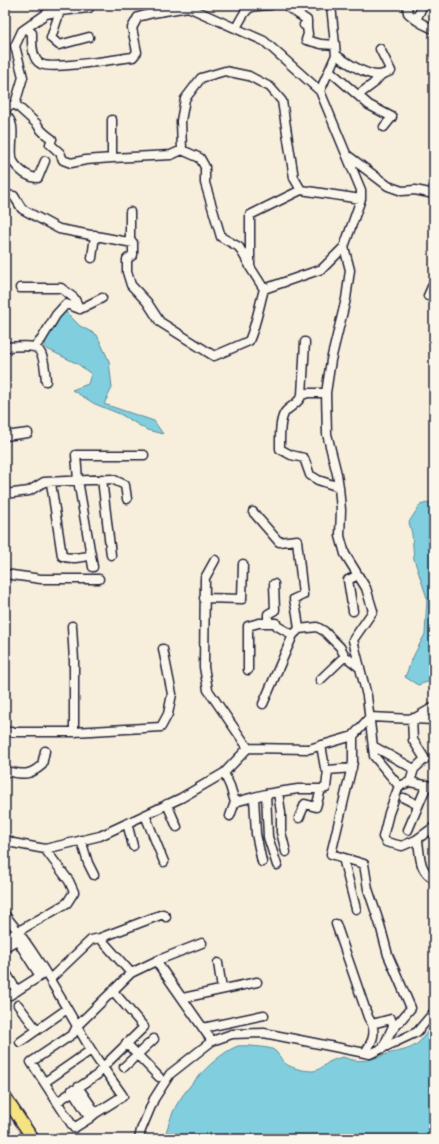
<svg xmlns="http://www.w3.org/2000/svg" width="439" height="1144" font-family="'Gochi Hand',sans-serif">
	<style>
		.water { fill: #81cfde; stroke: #5b8a9d }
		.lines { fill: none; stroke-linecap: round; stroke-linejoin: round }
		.minor-casing { stroke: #22223b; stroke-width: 11 }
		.highway-casing { stroke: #22223b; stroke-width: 14 }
		.minor { stroke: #fbf7ec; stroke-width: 8 }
		.highway { stroke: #f5e382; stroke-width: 11 }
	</style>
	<rect width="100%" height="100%" fill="#f7efdc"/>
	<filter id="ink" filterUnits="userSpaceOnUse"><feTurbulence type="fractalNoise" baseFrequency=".025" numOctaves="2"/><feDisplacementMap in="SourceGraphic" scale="8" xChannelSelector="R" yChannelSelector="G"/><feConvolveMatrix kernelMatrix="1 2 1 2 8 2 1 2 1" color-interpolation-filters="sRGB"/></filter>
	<g filter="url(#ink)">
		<path class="water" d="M64,310L80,326L97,335L109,361L112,388L104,404L154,421L163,434L147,430L120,414L95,404L72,390L88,384L91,374L78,364L45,348L46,327Z
			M434,501V680L418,685L405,677L414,655L425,634L427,598L414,559L412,534L409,522L420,505Z
			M433,1024H434V1139H164C167,1129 170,1119 174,1110C183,1090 217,1053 238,1046C245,1045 266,1047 272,1049C277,1051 279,1056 282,1060C287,1068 304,1071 313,1071C320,1070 323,1066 329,1062C333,1060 338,1058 343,1057C363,1065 372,1058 391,1053C400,1051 409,1050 417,1044C423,1039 428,1030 433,1024Z"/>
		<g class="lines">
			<g class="minor-casing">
				<path id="minor" d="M287,5L289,8L307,20V27
					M314,5L316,6
					M331,5L336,55
					M407,5L408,13C418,22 422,24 434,29
					M416,20L423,5
					M304,25L307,27L308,34L306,40L321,44L335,45
					M26,28L32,33C32,42 31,59 41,64C51,70 117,59 133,57L137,52L132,28L138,17L153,13L188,7L264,41L320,91L361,190V199L344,247L322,269L264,289
					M236,28C248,6 246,6 271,5
					M89,37L59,45L51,38L60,11L89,8
					M330,71L369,105L392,117L384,127
					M320,91L336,55C346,62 367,76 379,75C383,75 387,72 391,71L380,49
					M358,95L373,84L380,76
					M15,104L37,124C40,130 46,135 52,139L50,144L60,153L63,160L71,163L86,160L112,158
					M15,104L23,77L15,46L22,31L46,14L60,11L64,5
					M5,108L15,104
					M5,115C19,123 8,149 13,161C15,165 20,170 24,173C29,176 32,178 38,178L45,161
					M112,120V158L171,155L182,150
					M347,155L388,186L402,191L415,190L434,194
					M5,195L14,196L22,209L59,229L133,243V255L127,259V272L131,285L147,302L160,322L214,356L249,341C256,325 259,307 264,289L250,267V215L301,190
					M130,242V212
					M344,247L350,270L346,299L331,360L326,393L327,434L337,474L339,487L341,510L340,536L345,554L366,588L373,611L353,640L367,696L374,756L399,786L389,813L383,837L386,842L402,846L416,840L434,827
					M92,258L95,235
					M250,266L239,247L221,237L205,183V167L200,158L182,150L181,121L185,99L201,78L225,71L249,76L270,87L282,101L294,178L301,190L361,199
					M20,288H61L74,298L80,309
					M428,296L434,282
					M5,347C13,347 26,345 34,347C45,350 45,372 46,381
					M34,347L41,340L56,315L66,304L80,309L102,298
					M326,393H308L302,395C298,404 292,405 286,411C279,418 280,439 280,449L291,455L304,458L310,475L318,480L339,487
					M302,395L305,342
					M5,436L28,433
					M102,479L111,555
					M51,483L62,556C70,560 81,557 89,556L91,554
					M5,494L29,491L44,482L112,479L125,485L127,499
					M253,512L279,542L297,540L303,595L294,599L297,614L299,629
					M215,560L205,578L204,667L208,690L248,748
					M93,567L78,480L76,455H144
					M5,574L41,579H99
					M204,598L242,599L243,564
					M353,611L348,580L358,575
					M268,623V614L275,610L274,584
					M72,626L74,661V732
					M248,670V626L259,623H276L277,626L293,635L299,629L317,627L324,631L340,647L345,656L360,668
					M320,680L345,656
					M263,704L293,635
					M412,718L413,740L425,759L414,769
					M415,718L434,707
					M5,732H74L161,727L168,714L172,694L163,649
					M353,736V762L331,854L364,864L368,889L380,925L388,955L411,1008L390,1033
					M373,746L414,769L410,782L399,786
					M328,770L352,768
					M5,771C22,774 28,777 42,765L45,751
					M224,773L230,786L235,802L230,816
					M410,782L434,787
					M278,792L298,789H321L326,788L328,770L325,768L321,745
					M266,794L278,792L281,813V832L286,852
					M254,797L266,794L268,837L277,865
					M404,798L418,805
					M235,802L254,797L256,834L262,862
					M167,804L177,827
					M145,815L164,862
					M299,818L305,804L316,807L321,789
					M127,823L133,846
					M408,830L427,785
					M5,839L13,843L45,849L100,836L181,798L224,773L248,748L309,749L353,736L370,717L434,720
					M81,840L88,863L94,875
					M416,840L418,841C420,854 419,873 434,878
					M343,858L356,909
					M5,915C39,956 63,1003 90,1048C100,1064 112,1080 123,1096L96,1113
					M336,924L368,1017L372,1024L391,1019L393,1026L383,1048
					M100,938L131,973
					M5,939L67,903L74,892L69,881L45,849
					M5,947L17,940L40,976
					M156,961L202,943
					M218,963L222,989
					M5,971L17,991
					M50,979L91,940L100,938L163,914L166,917
					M10,995L45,973
					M183,998L257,982
					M18,1005L37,1030
					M203,1028L264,1015
					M20,1042L67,1009
					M126,1043L159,1077
					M365,1053C371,1043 376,1036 372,1024
					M124,1067L154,1039
					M45,1082L91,1050
					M72,1090L90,1118L96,1113L78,1087
					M57,1102L97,1075L103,1067L144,1027L113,991
					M90,1118L74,1128L31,1062L73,1034L77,1026L131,973L156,961L212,1041
					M139,1139L141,1130L154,1099L170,1074L212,1041L232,1034L264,1033L370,1054L417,1032L434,1012"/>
			</g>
			<g class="highway-casing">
				<path id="highway" d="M5,1097L33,1139"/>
			</g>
			<use href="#minor" class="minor"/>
			<use href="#highway" class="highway"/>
		</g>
	</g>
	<rect width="439" height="1144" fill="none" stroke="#fbf7ec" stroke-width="20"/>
	<rect x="10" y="10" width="419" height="1124" fill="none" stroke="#22223b" stroke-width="1.5" filter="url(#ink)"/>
</svg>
